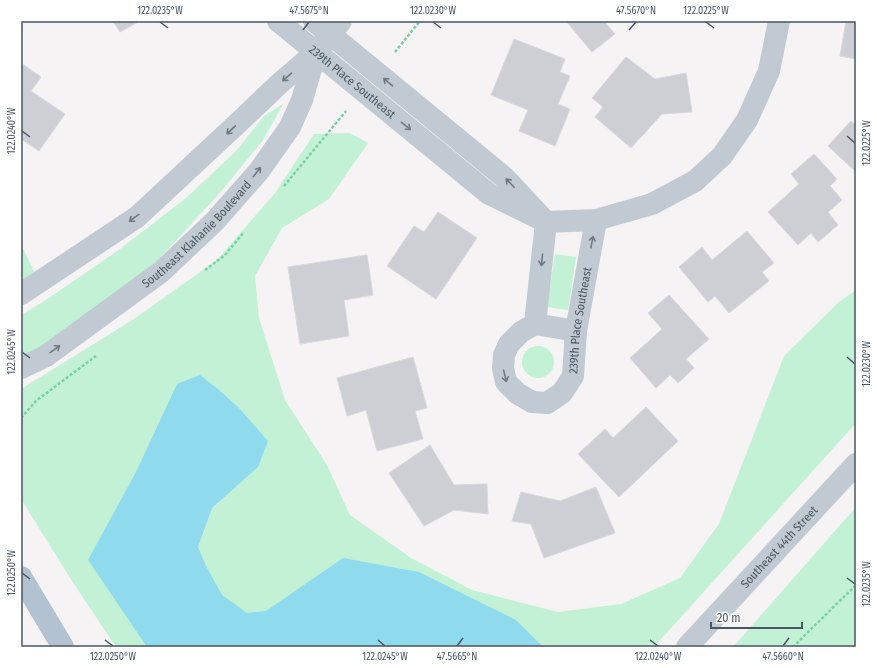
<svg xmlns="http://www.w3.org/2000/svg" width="877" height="668" font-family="'Fira Sans Condensed',sans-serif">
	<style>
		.green { fill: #c3f1d5 }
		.water { fill: #90daee }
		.building { fill: #cdcfd5; stroke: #d7d9de }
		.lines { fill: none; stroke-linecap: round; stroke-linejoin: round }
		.path { stroke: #7ad0a6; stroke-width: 2.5; stroke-dasharray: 3 2; stroke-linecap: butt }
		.minor { stroke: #c1cad2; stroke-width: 22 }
		.major { stroke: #b3c2d1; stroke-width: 22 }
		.oneway { stroke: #6e7983 }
		.ticks { fill: none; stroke: #4a5661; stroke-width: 1.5 }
		.labels { text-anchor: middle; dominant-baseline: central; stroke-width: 3.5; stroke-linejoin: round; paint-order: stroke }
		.street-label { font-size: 12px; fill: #4a5661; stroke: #fff }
		.neatline { fill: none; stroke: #4a5661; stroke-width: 1.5 }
		.ticks-label { font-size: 10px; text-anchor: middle; fill: #4a5661 }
	</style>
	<rect width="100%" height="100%" fill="#f5f3f3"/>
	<path class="green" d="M283,104L263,140L219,194L156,262L35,357L21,366V315L49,298L120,249L186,198L236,151L264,116Z
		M350,133L368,143L329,199L282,228L255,276L259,318L285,400L327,465L350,515L411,558L472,590L558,612L621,604L680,578L719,524L784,356L839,302L856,290V423L654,647H116L72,581L21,499V389L131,321L217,260L275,193L314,134Z
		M21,244L39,282L21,286Z
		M555,254L576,257L568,310L547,307Z
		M522 362a16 16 0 1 1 32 0a16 16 0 1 1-32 0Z
		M856,507V647H733Z"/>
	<path class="water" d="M200,375L218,389L239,408L268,441L258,467L212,508L198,547L206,566L222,595L247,613L266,611L343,558L419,572L516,620L543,647H147L88,560L136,472L177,384Z"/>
	<path class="building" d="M113,21H140L120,32Z
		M566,21H604L615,34L592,52Z
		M846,21H856V59L840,56Z
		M514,39L565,59L560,72L570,76L558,104L570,109L555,146L519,131L528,110L491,95Z
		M626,57L655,79L686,73L692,112L662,114L631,148L595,117L603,107L592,98Z
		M21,63L41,77L31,91L65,114L39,151L21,139Z
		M851,121L856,125V172L828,146Z
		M814,154L837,179L830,186L842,200L828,212L838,225L818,242L811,233L798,245L768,212L799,184L791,174Z
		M438,212L477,238L436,299L387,266L414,226L424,232Z
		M747,231L774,263L762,272L769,281L729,313L715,296L708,302L679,267L702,247L712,260Z
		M367,255L373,295L344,300L349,336L300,344L288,267Z
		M669,295L709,339L686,359L694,368L678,383L670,375L656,388L630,358L662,329L648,313Z
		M413,357L427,408L415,411L423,439L377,451L366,410L347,416L337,378Z
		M646,407L678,441L619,497L578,454L605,429L613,438Z
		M430,445L454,485L487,484L488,514L454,510L424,526L389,473Z
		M596,487L615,533L544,558L531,524L512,521L521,492L560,501Z"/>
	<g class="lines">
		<path class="path" d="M395,52L420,21
			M284,186L346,111
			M205,270L225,255L244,232
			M21,418L36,401L96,356
			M793,647L856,585"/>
		<g class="minor">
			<path id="s1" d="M278,21L489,194L546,222L596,220L652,204L695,181L722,156L747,120L769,71L779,21"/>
			<path id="s2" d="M314,21L505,178L546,222L535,324L521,332L509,344L504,355L503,368L506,382L517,393L532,402L547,403L562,393L573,376L576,331L596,220"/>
			<path d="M21,294L137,217L238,123L279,84L316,52L341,21"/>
			<path d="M535,324L576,331"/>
			<path id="s3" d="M21,368L46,356L161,272L215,221L259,171L290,127L302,100L316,52"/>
			<path id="s4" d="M687,647L856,464"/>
		</g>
		<path class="major" d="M21,577L63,647"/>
	</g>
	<defs><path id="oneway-shaft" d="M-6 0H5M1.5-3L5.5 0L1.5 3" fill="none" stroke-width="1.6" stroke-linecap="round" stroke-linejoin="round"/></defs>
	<g class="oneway">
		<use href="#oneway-shaft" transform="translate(287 77) rotate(139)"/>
		<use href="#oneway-shaft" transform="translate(388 82) rotate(-140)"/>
		<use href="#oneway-shaft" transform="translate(406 126) rotate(39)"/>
		<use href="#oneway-shaft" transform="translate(231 130) rotate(137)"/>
		<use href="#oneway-shaft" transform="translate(257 172) rotate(-51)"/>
		<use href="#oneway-shaft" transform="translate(510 183) rotate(-134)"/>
		<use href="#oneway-shaft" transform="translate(134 218) rotate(144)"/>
		<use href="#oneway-shaft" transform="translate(592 242) rotate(-80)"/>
		<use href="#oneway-shaft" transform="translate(542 260) rotate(96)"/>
		<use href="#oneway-shaft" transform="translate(55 349) rotate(-36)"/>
		<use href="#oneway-shaft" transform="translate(505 376) rotate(76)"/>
	</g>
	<path class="ticks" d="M160,22L168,28M433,22L441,28M706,22L714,28M303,30L309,22M629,30L636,22M22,131L30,137M847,136L855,143M22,352L30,358M847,357L855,364M22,573L30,579M847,578L855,584M105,640L113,646M378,640L385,646M650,640L658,646M457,646L463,638M783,646L789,638"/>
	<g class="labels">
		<g class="street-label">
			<text stroke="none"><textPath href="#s1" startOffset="96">239th Place Southeast</textPath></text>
			<text stroke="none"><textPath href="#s3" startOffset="222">Southeast Klahanie Boulevard</textPath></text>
			<text stroke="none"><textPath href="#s2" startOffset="625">239th Place Southeast</textPath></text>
			<text stroke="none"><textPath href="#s4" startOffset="136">Southeast 44th Street</textPath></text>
		</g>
	</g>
	<rect width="877" height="668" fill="none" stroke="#ffffff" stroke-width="44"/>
	<path d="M711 622v6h91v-6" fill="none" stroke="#4a5661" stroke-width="2"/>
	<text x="717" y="622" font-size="12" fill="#4a5661" stroke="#ffffff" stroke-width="3" paint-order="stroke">20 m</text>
	<rect x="22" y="22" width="833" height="624" class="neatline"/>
	<g class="ticks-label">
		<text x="160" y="14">122.0235°W</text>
		<text x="309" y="14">47.5675°N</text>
		<text x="433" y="14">122.0230°W</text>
		<text x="636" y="14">47.5670°N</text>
		<text x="706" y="14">122.0225°W</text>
		<text transform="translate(11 131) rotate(-90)" y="4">122.0240°W</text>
		<text transform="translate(866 143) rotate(-90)" y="4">122.0225°W</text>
		<text transform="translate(11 352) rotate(-90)" y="4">122.0245°W</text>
		<text transform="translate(866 364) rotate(-90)" y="4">122.0230°W</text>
		<text transform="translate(11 573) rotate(-90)" y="4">122.0250°W</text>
		<text transform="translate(866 584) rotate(-90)" y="4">122.0235°W</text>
		<text x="113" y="660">122.0250°W</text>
		<text x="385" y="660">122.0245°W</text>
		<text x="457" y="660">47.5665°N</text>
		<text x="658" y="660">122.0240°W</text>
		<text x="783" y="660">47.5660°N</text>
	</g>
</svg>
